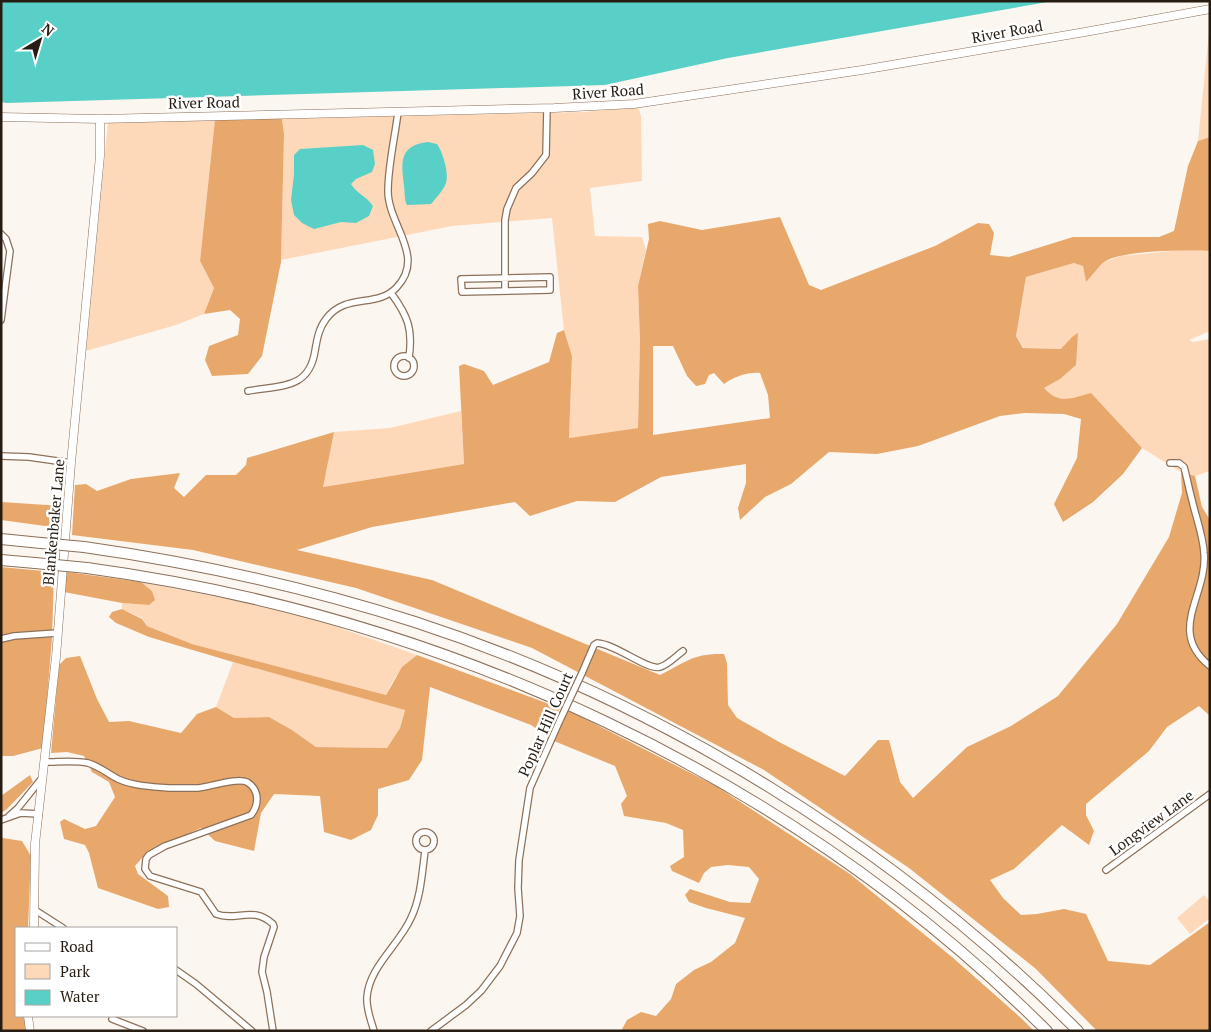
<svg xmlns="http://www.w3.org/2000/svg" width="1211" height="1032" font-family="'PT Serif',serif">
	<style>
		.green { fill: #fdd9b9 }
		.forest { fill: #e8a86c; fill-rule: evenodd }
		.water { fill: #59d0c7 }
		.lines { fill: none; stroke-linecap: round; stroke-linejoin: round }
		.street-casing { stroke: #8c715a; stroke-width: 8 }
		.secondary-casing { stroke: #8c715a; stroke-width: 9 }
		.highway-casing { stroke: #8c715a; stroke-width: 12 }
		.street { stroke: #fff; stroke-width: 5.5 }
		.secondary { stroke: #fff; stroke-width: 8 }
		.highway { stroke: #fff; stroke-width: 10 }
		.street-bridge-casing { stroke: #8c715a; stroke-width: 8; stroke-linecap: butt }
		.highway-bridge-casing { stroke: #8c715a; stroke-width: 12; stroke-linecap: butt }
		.street-bridge { stroke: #fff; stroke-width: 5.5 }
		.highway-bridge { stroke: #fff; stroke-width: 10 }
		.labels { text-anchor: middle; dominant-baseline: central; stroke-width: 5; stroke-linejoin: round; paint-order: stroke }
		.street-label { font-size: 15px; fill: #261c12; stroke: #fff }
	</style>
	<rect width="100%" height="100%" fill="#fcf6f0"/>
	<path class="green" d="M1210,22V137L1198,141Z
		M636,107L639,109L641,116L642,181L590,188L595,236L642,237L646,250L638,286L640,341L638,428L569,438L572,356L564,330L552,218L452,226L281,260L284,134L282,119L584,112Z
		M215,119L200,261L214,288L204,314L176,325L86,351L108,122Z
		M1182,250L1210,251V331L1189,340L1193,342L1210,339V471L1195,476L1181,472L1142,448L1091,394C1071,398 1059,405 1043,388L1060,379L1061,349L1024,348L1016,336L1026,277L1074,263L1083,265L1086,282L1104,262L1121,256Z
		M461,411L464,464L322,487L334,432L390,428Z
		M141,582L238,601L320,621L417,655C402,667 393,678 386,695L192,644L147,626L142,618L122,609V603L149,605L152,591Z
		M233,662L405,709L400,728L387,748L316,747L292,730L269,717L234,718L216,707Z
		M1204,895L1210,902V918L1190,934L1177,918Z"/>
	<path class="forest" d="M215,119H282L284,134L281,262L262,356L248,374L212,376L205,360L209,346L238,335L240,319L230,310L204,314L214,288L200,261Z
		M1210,137V251C1188,250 1121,250 1104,262C1098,267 1092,276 1086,282L1083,266L1074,263L1026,277L1016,336L1023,348L1061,349L1072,337L1078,333L1076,365L1060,379L1044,388C1059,405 1072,398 1091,393L1142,448L1123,474L1093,502L1063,522L1054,504L1077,458L1081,419L1064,414L1025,413L1000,416L918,446L877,454L829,452L791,484L765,497L740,520L738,508L746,483V464L661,477L615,502L577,501L530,516L515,502L372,527L297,550L432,580L660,675C686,662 693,653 724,654L727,663L728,705L737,718L781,743L845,776L878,740H889L900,782L913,798L967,747L1011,726L1058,696L1117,624L1169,537L1182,493L1181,472L1195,476L1202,507L1210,520V716L1199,706L1167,727L1149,751L1086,804V815L1094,831L1089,845L1062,825L1014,869L990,880L1003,898L1021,915L1037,914L1064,909L1086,914L1108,961L1150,965L1210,922V1031H1097L1036,969L909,868L764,770L532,648L356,588L193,550L72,535L75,485L86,484L97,491L131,479L180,473L174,488L184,497L206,475H236L246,465L247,458L334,432L323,487L464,464L459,366L464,364L484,371L493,385L549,362L557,333L564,330L572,356L569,438L638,428L640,341L638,286L649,239L648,224L660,221L702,230L780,217L809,285L821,290L935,246L978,223L989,224L994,233L990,255L1009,257L1073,237H1159L1174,231L1188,166L1198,141ZM653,346H673L687,376L696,386L705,384L709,375L714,373L724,384C734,377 747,372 760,373L768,395L770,418L653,435Z
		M1,502L62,506L60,528L1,520Z
		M1,567L54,572L52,638L43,748L13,756H1Z
		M67,572L141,582L152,591L155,600L149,605L122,603L64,592Z
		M122,609L142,619L147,626L192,644L386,695L402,667L417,655L560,708L548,736L531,725L430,687L422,760L409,780L378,789V815L371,830L351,840L324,832L320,796L274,794L261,813L254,851L215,841L201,828L147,852L135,866L138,874L168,896L169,907L158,909L98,888L89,853L85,845L64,839L60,822L64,819L85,829L96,826L115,797L109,782L92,772L84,756L67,752L51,753L59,665L66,658L80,656L97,699L109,722L129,721L181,733L197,714L216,707L234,718L269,717L292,730L316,747L387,748L400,728L405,710L233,662L149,637L116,623L109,617L112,612Z
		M568,710L716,786L850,874L952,957L1021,1018L1034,1031H621L627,1020L641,1012L656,1016L671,999L676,984L694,970L711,962L735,943L745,918L706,908L689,902L685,895L690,889L730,902L750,903L759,879L749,867L728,865L711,867L704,873L699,883L672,871L670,866L684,857L683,830L666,823L624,816L621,804L627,796L615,766L554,741Z
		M30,775L33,782L7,809L1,813V796Z
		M1,835L3,838L22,841L31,856L28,928H16V1016H25L27,1031H1Z"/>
	<path class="water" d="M1,1H1053L728,58L605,85L7,103L1,102Z
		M428,142L437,144C443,153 449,172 446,183C443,191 436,198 431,204L407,205C404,199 405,193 404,186C401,163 399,145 428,142Z
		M363,145L373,150L375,164L372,172L356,179L351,184C356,193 366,196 373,206L369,216L356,223L341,222L314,229L302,223L294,215L291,200L294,174V155L300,149Z"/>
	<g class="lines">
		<g class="street-casing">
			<path id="street" d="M1,234L6,239L10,251L1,320
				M550,277V290L462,292L461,279Z
				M505,291V220L507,209L516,188L532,173L546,155L547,108
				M391,293C408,316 413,329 409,358
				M394 366a10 10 0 1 1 20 0a10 10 0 1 1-20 0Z
				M248,391C280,385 309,390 315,351C317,339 319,328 326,319C346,292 377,309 397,287C426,256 388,225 388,191C388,166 395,137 398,112
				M1,456L29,457L71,463
				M1170,463H1179L1184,467C1187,478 1189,489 1192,500C1196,518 1203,535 1204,553C1208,595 1166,631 1210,666
				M1,639L14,636L57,633
				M582,673L594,645L597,643C616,644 648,671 660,667C668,665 676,656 683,651
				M45,762C59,762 75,760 88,763C99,766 108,774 118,779C133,786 154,787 171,788C180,788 189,788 198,788C210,787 237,777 247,782C260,790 259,805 251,815L165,846L149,855L146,859L145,869L150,876L201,892L216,914C237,922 252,905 273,924L274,927L264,957L262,972L267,992L273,1031
				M9,816L18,808L42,778
				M1,820L21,813L39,814
				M416 841a9 9 0 1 1 18 0a9 9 0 1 1-18 0Z
				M1106,870L1210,794
				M35,910L63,928
				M176,970L196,984L252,1031
				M112,1019L143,1031
				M374,1031C371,1020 366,1009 367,997C369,967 399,945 411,918C421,897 422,873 425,851
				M431,1031L466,1005L481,991L500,966L517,933L520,916L518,888L519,860L530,788L560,720"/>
		</g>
		<g class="secondary-casing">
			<path id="secondary" d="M1,117L100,119L554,108L634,104L862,70L1085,32L1210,9
				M34,928L35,844L56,657L71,463L100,156V119
				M28,1016L30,1031"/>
		</g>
		<g class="highway-casing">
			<path id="highway" d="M1,539L41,543
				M84,547C197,563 306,587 415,622C661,702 895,847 1078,1031
				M1,560L35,563
				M87,568C446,617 789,774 1047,1031"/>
		</g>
		<use href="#street" class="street"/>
		<use href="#secondary" class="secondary"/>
		<use href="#highway" class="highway"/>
		<g class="street-bridge-casing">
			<path id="street-bridge" d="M560,720L582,673"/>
		</g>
		<g class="highway-bridge-casing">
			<path id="highway-bridge" d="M41,543L84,547
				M35,563L87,568"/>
		</g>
		<use href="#street-bridge" class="street-bridge"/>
		<use href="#highway-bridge" class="highway-bridge"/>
	</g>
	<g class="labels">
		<g class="street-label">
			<text transform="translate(1007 31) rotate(-10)">River Road</text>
			<text transform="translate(608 91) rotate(-4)">River Road</text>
			<text transform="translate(204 102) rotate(-1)">River Road</text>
			<text transform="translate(53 522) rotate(-85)">Blankenbaker Lane</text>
			<text transform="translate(545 724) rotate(-66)">Poplar Hill Court</text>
			<text transform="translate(1151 822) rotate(-36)">Longview Lane</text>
		</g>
	</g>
	<rect width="1211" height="1032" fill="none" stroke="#261c12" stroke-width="5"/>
	<rect x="15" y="927" width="162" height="90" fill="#ffffff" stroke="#a8a4a0"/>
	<rect x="25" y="943" width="25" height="8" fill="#ffffff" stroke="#a8a4a0"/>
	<text x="60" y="952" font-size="15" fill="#261c12">Road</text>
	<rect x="25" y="964" width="25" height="15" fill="#fdd9b9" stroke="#a8a4a0"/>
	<text x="60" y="977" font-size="15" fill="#261c12">Park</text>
	<rect x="25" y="990" width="25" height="15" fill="#59d0c7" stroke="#a8a4a0"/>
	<text x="60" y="1002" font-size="15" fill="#261c12">Water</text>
	<g transform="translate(40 40) rotate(38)" stroke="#ffffff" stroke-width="4" paint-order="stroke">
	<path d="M0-4L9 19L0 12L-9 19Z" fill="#261c12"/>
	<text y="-8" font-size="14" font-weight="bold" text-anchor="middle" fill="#261c12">N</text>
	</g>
</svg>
